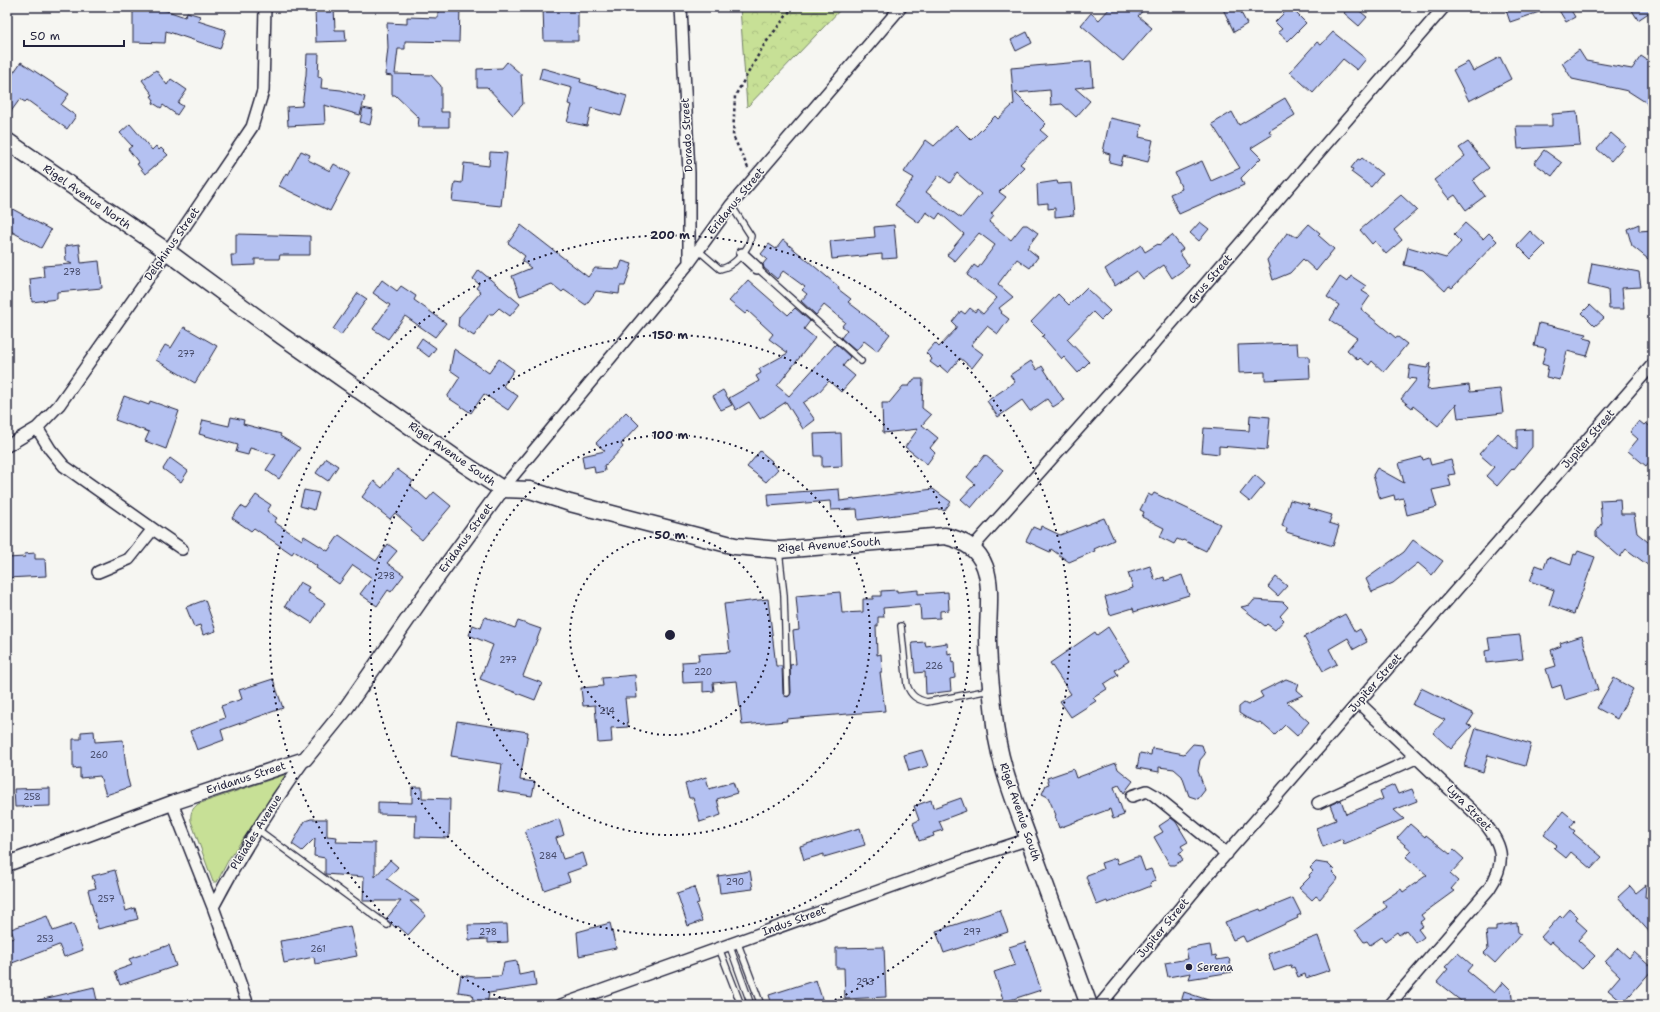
<svg xmlns="http://www.w3.org/2000/svg" width="1660" height="1012" font-family="'Shantell Sans',sans-serif">
	<style>
		.grass { fill: #c7e096; stroke: #748168 }
		.forest { fill: url(#forest-crowns); stroke: #748168 }
		.building { fill: #b4c1f1; stroke: #22223b; fill-rule: evenodd }
		.lines { fill: none; stroke-linecap: round; stroke-linejoin: round }
		.service-casing { stroke: #22223b; stroke-width: 8 }
		.minor-casing { stroke: #22223b; stroke-width: 14 }
		.tertiary-casing { stroke: #22223b; stroke-width: 17 }
		.secondary-casing { stroke: #22223b; stroke-width: 19 }
		.path { stroke: #22223b; stroke-width: 2.5; stroke-dasharray: 3 3; stroke-linecap: butt }
		.service { stroke: #f6f6f2; stroke-width: 5.5 }
		.minor { stroke: #f6f6f2; stroke-width: 11 }
		.tertiary { stroke: #f6f6f2; stroke-width: 14 }
		.secondary { stroke: #f6f6f2; stroke-width: 16 }
		.ring { fill: none; stroke: #22223b; stroke-width: 2; stroke-dasharray: 2 4 }
		.poi-dot { fill: #22223b; stroke: #f6f6f2; stroke-width: 1.5 }
		.labels { text-anchor: middle; dominant-baseline: central; stroke-width: 3; stroke-linejoin: round; paint-order: stroke }
		.number-label { font-size: 9px; fill: #464a68 }
		.street-label { font-size: 11px; fill: #22223b; stroke: #f6f6f2 }
		.poi-label { font-size: 11px; fill: #22223b; stroke: #f6f6f2; text-anchor: start }
		.centre { fill: #22223b; stroke: #f6f6f2; stroke-width: 2 }
		.ring-label { font-size: 12px; text-anchor: middle; font-weight: bold; fill: #22223b; stroke: #f6f6f2; stroke-width: 3; stroke-linejoin: round; paint-order: stroke }
	</style>
	<defs>
		<pattern id="forest-crowns" width="20" height="18" patternUnits="userSpaceOnUse"><rect width="20" height="18" fill="#c7e096"/><path d="M2 6a3 3 0 1 1 6 0M12 15a3 3 0 1 1 6 0" fill="none" stroke="#abc082"/></pattern>
	</defs>
	<rect width="100%" height="100%" fill="#f6f6f2"/>
	<filter id="ink" filterUnits="userSpaceOnUse"><feTurbulence type="fractalNoise" baseFrequency=".025" numOctaves="2"/><feDisplacementMap in="SourceGraphic" scale="8" xChannelSelector="R" yChannelSelector="G"/><feConvolveMatrix kernelMatrix="1 2 1 2 8 2 1 2 1" color-interpolation-filters="sRGB"/></filter>
	<g filter="url(#ink)">
		<path class="grass" d="M284,775L287,778L230,857L217,882H213L191,821C190,813 192,809 198,804Z"/>
		<path class="forest" d="M740,7H843L747,107Z"/>
		<path class="building" d="M133,7H156L185,17L187,12L200,16L198,21L226,30L220,49L166,31L165,43L133,42Z
			M315,7H334L335,30H345L346,41L316,42Z
			M438,7H460L459,42L405,41V49H398L395,74L431,75L441,86V112H449V127H418L419,118L395,95H392V76L385,75L388,48L387,23L407,24V17L438,18Z
			M543,7H578V41H544Z
			M1111,7H1146L1138,16L1152,28L1123,61L1081,25L1091,13L1099,20Z
			M1222,7H1238L1247,24L1234,32Z
			M1290,7L1306,23L1288,41L1278,32L1282,29L1275,22Z
			M1349,7H1355L1367,17L1359,26L1344,13Z
			M1505,7H1547L1548,9L1510,22Z
			M1557,7H1569L1575,17L1566,22Z
			M1630,7H1653V10L1638,20Z
			M1027,32L1032,43L1016,51L1011,40Z
			M1333,32L1366,59L1357,70L1343,59L1313,93L1290,72L1317,42L1321,45Z
			M1579,50L1586,61L1632,69L1641,56L1653,64V107L1628,91L1572,79L1562,63Z
			M307,54H319L318,77L322,78L321,88L341,90L365,97L360,115L324,105L325,124L288,126L287,107L302,106L306,75Z
			M1500,57L1511,79L1469,101L1453,70L1468,62L1473,71Z
			M1091,61L1093,86L1075,88L1090,101L1076,117L1062,104L1051,105L1050,90L1015,93L1046,124L1040,130L1047,136L1020,164L1024,167L999,192L1006,197L991,214L994,216L989,222L1011,240L1023,225H1027L1038,233L1027,248L1038,257L1030,268L1017,259L998,284L1013,297L999,308L1002,312L1001,313L1009,319L998,334L987,326L971,345L983,354L972,368L960,358L948,373L940,366L938,368L930,362L932,359L926,353L935,343L939,347L956,329V326L952,322L961,311L965,314L970,308L975,312L977,309L983,314L997,298L967,275L974,265L978,268L995,245L979,233L955,261L947,255L964,234L940,213L936,219L926,212L919,223L895,205L914,178L904,172L926,140L934,146L956,125L971,140L995,116L998,119L1014,104L1011,68ZM957,173L981,194L961,218L926,192L939,175L950,183Z
			M21,62L69,94L61,105L76,116L67,129L27,100L25,102L20,99L7,117V96L12,89L7,85V82Z
			M507,62L521,74L523,104L513,115L487,87H477V69L502,68Z
			M542,68L581,79L580,82L627,96L621,116L591,108L587,126L567,122L572,105L568,104L572,88L539,79Z
			M156,70L167,85L171,79L187,90L178,103L183,106L177,115L163,105L161,108L153,103L154,100L151,96L153,95L142,80Z
			M1285,98L1295,115L1269,131L1272,135L1251,148L1261,158L1241,178L1244,185L1179,214L1170,194L1182,189L1175,173L1202,161L1211,181L1240,168L1212,124L1232,112L1239,125Z
			M363,108L373,110L370,125L360,122Z
			M1577,112L1580,145L1518,149L1516,126H1552V114Z
			M1110,118L1142,125L1139,137L1153,140L1148,162L1123,156L1121,165L1109,162L1110,154L1103,152Z
			M130,124L152,150L156,146L159,150L161,148L168,155L145,174L137,164L139,163L128,149L132,146L120,133Z
			M1611,133L1625,145L1611,161L1597,149Z
			M1468,142L1489,168L1473,180L1485,196L1466,210L1455,195L1449,199L1434,180L1465,156L1459,148Z
			M1544,150L1562,163L1552,176L1534,163Z
			M301,151L310,155L308,160L330,171L334,164L350,173L330,211L279,186L286,173L288,175Z
			M490,152L507,153L501,206L452,201L455,182L462,183L464,163L489,166Z
			M1362,158L1382,174L1371,187L1351,172L1353,169L1351,168L1358,159L1360,160Z
			M1057,181L1058,184L1071,183L1074,215L1055,217V208L1048,209V203L1038,204L1037,184Z
			M1401,195L1417,210L1394,230L1402,240L1386,254L1375,241L1372,244L1360,230Z
			M7,206L51,230L41,248L7,229Z
			M1200,222L1209,229L1199,241L1190,233Z
			M1465,223L1483,239L1489,233L1497,241L1452,288L1449,286L1445,291L1423,270L1404,265L1408,247L1446,258L1461,242L1454,235Z
			M1309,224L1320,233L1318,235L1334,249L1316,271L1303,259L1290,273L1273,280L1267,260L1287,233L1297,237Z
			M1639,224V231L1653,230V263L1632,246L1627,229Z
			M521,225L588,277L595,268L619,269L622,261L632,264L625,286H620L619,294L596,291L586,305L564,290L562,292L552,284L520,296L512,276L531,268L522,261L525,256L508,243Z
			M894,225L897,258L882,259V254L832,259L830,241L875,237L874,227Z
			M1530,231L1545,245L1531,259L1517,245Z
			M236,234L310,236V255H280L279,259H255V265L232,266L231,255H236Z
			M1172,235L1183,249L1179,252L1189,266L1172,278L1164,265L1143,279L1137,271L1115,286L1105,269L1141,245L1145,252L1158,244L1159,245Z
			M783,240L839,287L838,289L851,299L848,302L890,334L877,351L864,341L856,351L841,338L847,330L842,326L845,322L824,305L816,315L801,301L807,294L802,290L805,287L783,271L777,279L764,268L763,264L767,259L761,254L769,244L776,249Z
			M79,244L81,263L99,261L102,288L57,292V299L32,302L30,279L44,277L43,266L72,264L66,261L65,246Z
			M1592,263L1639,272L1641,287L1622,288L1624,309H1609L1608,289L1588,284Z
			M479,270L520,304L510,316L499,308L493,314H489L474,336L458,326L459,317L481,292L476,288L479,284L473,279Z
			M1351,276L1366,286L1362,291L1370,296L1361,309L1396,338L1398,337L1407,344L1384,372L1372,361L1369,365L1360,358L1358,360L1347,350L1357,338L1330,320L1339,305L1327,297L1340,277L1347,282Z
			M382,280L397,291L401,286L416,296L414,300L446,323L435,337L405,316L388,339L373,329L390,305L373,293Z
			M748,280L788,315L795,308L810,321L804,329L815,338L777,386L789,396L836,344L850,357L843,366L855,376L841,392L829,381L818,393L803,403L815,420L803,429L786,402L760,419L749,402L736,410L729,398L759,381L756,376L761,373L759,369L788,353L769,339L773,334L748,311L745,314L729,301Z
			M1086,288L1110,311L1101,320L1093,312L1067,339L1089,362L1078,373L1064,357L1062,359L1042,336L1044,335L1031,322L1058,294L1069,305Z
			M358,293L367,299L341,335L333,329Z
			M1590,305L1604,318L1595,326L1582,313Z
			M1539,323L1587,334L1584,338L1592,340L1587,356L1567,351L1560,380L1546,377L1548,366L1542,364L1546,348L1534,346Z
			M184,327L217,346L195,383L156,360L165,345L171,348Z
			M422,338L436,348L429,357L416,347Z
			M1297,343L1298,356H1309L1310,378L1265,380V372L1239,373L1238,345Z
			M454,349L489,373L499,359L514,370L503,386L518,396L508,410L484,394L471,413L447,397L460,377L450,370Z
			M1031,361L1037,370L1042,366L1064,400L1053,407L1047,399L1030,411L1022,400L998,417L987,401L1015,382L1010,375Z
			M1431,362L1427,390L1469,385L1470,392L1500,389L1503,413L1458,418L1456,404L1438,426L1413,406L1412,408L1401,399L1417,379L1408,378L1410,365L1427,368Z
			M914,379H923L922,408L931,415L922,425L938,438L930,448L935,453L927,464L905,447L918,429L883,433L882,403H889L903,386H909Z
			M723,390L732,405L721,410L713,396Z
			M124,396L149,405L150,401L179,411L166,449L145,441L149,432L115,420Z
			M626,412L639,425L621,444L623,447L607,464L604,465L605,471L595,473L594,466L584,468L582,456L605,451L596,443Z
			M1250,415L1270,417L1267,450L1219,446V454L1202,452L1204,428L1249,431Z
			M231,417L244,420L243,424L281,434L280,436L300,448L279,479L266,470L276,455L250,448L248,455L236,452L238,445L199,434L203,420L229,426Z
			M1639,421L1644,425L1646,423L1653,429V457L1646,466L1628,451L1638,439L1630,432Z
			M1532,429V447L1513,470L1512,469L1497,486L1486,476L1494,467L1479,454L1498,433L1517,450V430Z
			M841,433L842,466L822,467V456H815L814,434Z
			M760,451L772,461L771,463L778,469L766,482L747,467Z
			M985,455L1003,470L971,508L961,499L975,484L967,477Z
			M1422,457L1423,460L1429,458L1431,465L1451,460L1455,474L1448,475L1451,486L1432,490L1437,507L1407,515L1403,498L1395,500L1394,495L1380,499L1373,475L1377,468L1404,483L1399,463Z
			M170,458L188,471L181,482L163,469Z
			M326,458L338,466L328,481L316,473Z
			M397,469L413,481L410,485L427,500L434,492L451,506L422,540L410,530L412,528L395,513L390,519L362,497L374,481L382,488Z
			M1255,475L1265,484L1250,502L1240,494Z
			M839,489L840,501L933,489L951,502L944,511L941,509L858,520L857,509L831,510L830,501L769,506L768,494Z
			M304,490L319,493L314,510L300,506Z
			M1154,493L1220,524L1206,551L1183,540L1182,541L1177,539L1174,544L1160,537L1164,528L1142,517L1144,512L1140,510L1148,494L1152,496Z
			M256,495L271,505L267,511L277,518L274,522L302,540L304,536L328,551L339,535L376,561L388,544L397,551L387,563L404,575L391,592L388,590L377,606L360,594L372,578L353,565L339,584L316,568L317,566L294,551L292,554L254,528L251,531L232,518L241,506L246,509Z
			M1620,499L1621,514H1634L1637,533L1653,546V569L1626,549L1620,557L1596,536V532L1602,524L1600,500Z
			M1290,500L1309,505L1308,508L1332,515L1329,523L1339,526L1333,546L1286,532L1287,528L1282,526Z
			M1104,518L1114,540L1094,549L1095,551L1069,562L1051,549L1050,552L1026,541L1033,527L1040,530L1041,526L1060,535Z
			M1413,540L1443,561L1432,575L1418,563L1393,583L1372,592L1366,579L1404,552Z
			M1578,551L1595,557L1574,614L1549,605L1554,590L1530,581L1536,565L1544,568L1548,557L1571,565L1574,554L1576,555Z
			M35,553V559H45L46,576L7,578V558L25,557L24,554Z
			M1150,566L1155,580L1164,577L1165,581L1182,575L1189,595L1134,612L1133,608L1110,615L1105,597L1133,588L1128,573Z
			M1276,577L1287,586L1278,596L1268,587Z
			M300,582L309,587L307,592L325,603L312,623L285,606Z
			M897,590V592L918,590V594L948,592L949,610L940,611V618L921,619L920,605L883,608L884,617H878V626H876L877,655L881,654L882,672H880L885,711L786,719L787,721L742,725L737,681L713,683L714,691L703,692V682L683,683L682,662L699,661L698,654L730,652L724,604L768,599L776,666H782L783,694L788,697L791,693L790,665L796,664L793,631L799,630L796,596L840,592L842,613L863,612V599H873V596H881V591Z
			M205,600L216,631L203,635L200,625L194,627L186,607Z
			M1254,600L1283,602L1288,607L1280,616L1284,620L1275,630L1267,624L1265,626L1241,607L1250,605Z
			M1345,614L1355,632L1360,629L1367,642L1354,649L1348,638L1329,649L1337,664L1323,671L1304,637Z
			M485,617L515,628L518,621L541,629L523,676L542,683L535,700L480,679L493,645L469,635L473,625L481,628Z
			M1108,627L1129,661L1115,670L1118,675L1104,684L1107,689L1093,698L1096,701L1071,717L1060,701L1071,694L1050,663L1095,632L1097,635Z
			M1520,635L1523,659L1486,663L1485,651L1490,650L1488,638Z
			M1582,636L1598,690L1565,700L1561,685L1552,688L1546,669L1556,666L1551,650L1561,646L1560,643Z
			M925,642L926,646L947,643L948,654L951,653L952,663L954,662L955,678L950,679L951,691L926,694L925,672L915,673L912,643Z
			M635,675L637,698H625L628,727L611,728L612,742L598,743L595,705L583,706L581,688L603,686L602,678Z
			M1614,678L1633,689L1617,719L1597,708Z
			M273,679L283,708L221,730L224,740L197,750L190,731L225,718L221,706L242,699L239,690Z
			M1286,679L1299,684L1297,690L1303,695L1287,702L1309,722L1297,736L1285,725L1275,735L1260,722L1258,723L1245,717L1239,713V707L1244,703L1248,705L1263,697L1260,692Z
			M1421,688L1474,714L1467,725L1472,726L1451,749L1433,733L1445,720L1413,705Z
			M457,721L528,732L520,780L535,782L532,796L498,791L502,764L451,756Z
			M1476,728L1531,744L1525,766L1488,755L1483,772L1464,766Z
			M94,731L95,742L123,740L127,776L130,787L106,795L100,776L80,778V768L73,769V739H81V732Z
			M1193,744L1202,745L1205,754L1200,760L1198,771L1205,790L1198,799L1189,796L1182,776L1174,769L1159,767V772L1137,768L1140,753L1151,755L1152,748L1184,754Z
			M922,750L928,766L909,771L904,755Z
			M1116,763L1118,769L1133,781L1124,793L1119,785L1114,787L1124,815L1113,819L1110,809L1059,828L1055,816L1056,815L1048,797L1042,794L1046,785L1049,784L1047,778L1073,769L1076,778Z
			M706,777L709,789L733,782L737,793L717,799L721,815L700,822L693,798H689L685,784Z
			M1394,785L1398,794L1412,789L1417,801L1394,810L1404,819L1344,844L1342,839L1323,847L1316,828L1336,820L1330,805L1341,800L1346,814L1383,799L1380,791Z
			M412,787H422V798L450,799L449,838L415,837L416,815L378,814V802L412,803Z
			M50,788V806L15,807L14,789Z
			M961,798L966,811L939,821L943,830L933,833L934,836L919,841L913,823L919,820L914,806L931,800L933,808Z
			M1563,811L1575,821L1570,827L1575,831L1573,833L1602,857L1591,869L1571,852L1566,858L1554,848L1557,845L1544,835Z
			M1171,818L1176,822L1188,842L1181,846L1184,850L1179,853L1183,860L1174,865H1170L1154,837L1163,832L1159,826Z
			M311,819H327V836L337,837L336,842L375,843V877L390,860L398,867L387,879L419,901H410L426,915L408,935L398,926L396,928L386,919L401,901H363L364,877L325,874V858L314,856L315,838L302,851L292,844L305,821Z
			M559,819L564,835L556,838L563,859L583,853L587,866L567,873L570,881L544,890L525,830Z
			M1410,824L1425,837L1426,835L1450,854L1454,850L1464,859L1450,874L1458,881L1451,889L1454,891L1421,915L1424,919L1420,922L1423,926L1418,929L1424,937L1416,943L1406,930L1399,935L1397,932L1385,941L1382,937L1370,945L1367,941L1364,942L1355,930L1387,907L1383,901L1401,889L1403,892L1427,875L1406,857L1412,851L1397,838Z
			M860,828L865,845L824,857V854L804,860L800,846Z
			M1136,857H1140L1145,871L1151,869L1156,881L1150,883L1151,886L1108,903L1107,901L1097,905L1086,877L1087,875L1103,869L1101,863L1116,858L1118,864Z
			M1316,862L1328,864L1334,870L1332,872L1338,878L1320,899L1316,896L1312,900L1299,888L1310,877L1309,875L1313,871L1310,868Z
			M115,870L126,911L135,908L138,919L98,929L88,890L96,888L92,876Z
			M750,871L753,889L720,893L718,876Z
			M1646,885L1645,897L1653,898V936L1618,897L1630,886L1636,893Z
			M694,887L699,903L696,904L702,921L688,926L677,893Z
			M1293,898L1301,914L1297,916L1298,918L1246,942L1243,936L1233,940L1225,922L1260,909L1261,911Z
			M1570,909L1578,917L1576,920L1587,930L1578,940L1595,956L1582,969L1551,941L1549,944L1541,937L1560,916L1562,918Z
			M1000,910L1008,932L944,953L936,931Z
			M47,916L53,931L73,924L83,950L64,957L59,945L7,965V940L14,938L11,929Z
			M610,923L616,948L579,956L577,932Z
			M1517,923L1518,932L1521,934L1495,963L1484,953L1488,949L1486,931H1496V926Z
			M507,924L508,942L488,943V939L469,940L468,925Z
			M350,926L357,956L315,964L314,957L284,963L280,941L300,938V937Z
			M1318,936L1330,970L1306,978L1305,974L1298,977L1294,967L1292,968L1291,965L1274,971L1268,954Z
			M1025,942L1041,990L1004,1002L994,972L1015,965L1009,947Z
			M169,945L176,966L120,985L115,971L132,965L129,959Z
			M1210,945L1212,956L1216,955L1217,960L1229,958L1232,972L1189,979L1191,973L1168,977L1165,963L1188,959L1186,949Z
			M884,947L886,997L845,999L844,968H836V948Z
			M1618,948L1629,958L1634,952L1653,969L1623,1003L1608,990L1620,976L1605,962Z
			M1458,953L1472,965L1467,971L1494,993L1503,982L1511,990L1513,1005H1466L1437,982L1448,969L1445,967Z
			M517,961L519,975L534,972L536,986L489,993L487,1005H474L472,994L458,992L461,975L474,977L501,976L504,963Z
			M816,980L824,1005H772L769,995Z
			M94,987L98,1005H35V1001Z
			M1184,992L1217,1003V1005H1189L1181,1002Z"/>
		<g class="lines">
			<g class="service-casing">
				<path id="service" d="M698,250L720,269C733,267 750,249 751,236L731,205
					M757,268L861,361
					M779,551L784,595L787,693
					M901,626L907,685C911,696 916,699 927,702L990,690
					M257,829L387,925
					M737,941L761,1005
					M729,944L751,1005
					M719,948L741,1005"/>
			</g>
			<g class="minor-casing">
				<path id="minor" d="M681,7L689,173V262
					M742,254L757,268
					M37,428L50,449L64,466L153,529L129,559L98,572
					M7,446L37,428L59,405L183,229L252,127L263,91L265,7
					M502,489L689,263L731,205L901,7
					M153,529L182,549
					M973,547L1151,347L1444,7
					M1358,702L1481,819C1502,843 1508,860 1489,889L1389,1005
					M1132,796L1147,791L1154,795L1227,854
					M172,803L213,907L248,1005
					M1318,803L1416,758
					M213,907C240,855 270,807 305,759
					M561,1005L968,859L1029,839
					M1100,1005L1200,884L1653,364"/>
			</g>
			<g class="tertiary-casing">
				<path id="tertiary" d="M7,864L172,803L305,759L344,711L426,593L502,489"/>
			</g>
			<g class="secondary-casing">
				<path id="secondary" d="M7,141L168,252L282,336L464,464L502,489L530,490L570,503L735,546L779,550L945,536C1000,548 988,594 988,637C988,663 991,689 994,715C997,759 1015,802 1030,843C1050,897 1069,951 1089,1005"/>
			</g>
			<path class="path" d="M748,168L733,136L735,96L764,45L793,7"/>
			<use href="#service" class="service"/>
			<use href="#minor" class="minor"/>
			<use href="#tertiary" class="tertiary"/>
			<use href="#secondary" class="secondary"/>
		</g>
	</g>
	<g class="ring">
		<circle cx="670" cy="635" r="100"/>
		<circle cx="670" cy="635" r="200"/>
		<circle cx="670" cy="635" r="300"/>
		<path d="M517 1005A400 400 0 1 1 823 1005"/>
	</g>
	<circle class="poi-dot" cx="1189" cy="967" r="4"/>
	<g class="labels">
		<g class="number-label">
			<text x="72" y="272">278</text>
			<text x="186" y="354">277</text>
			<text x="386" y="576">278</text>
			<text x="508" y="660">277</text>
			<text x="934" y="666">226</text>
			<text x="703" y="672">220</text>
			<text x="607" y="711">214</text>
			<text x="99" y="755">260</text>
			<text x="32" y="797">258</text>
			<text x="548" y="856">284</text>
			<text x="735" y="882">290</text>
			<text x="106" y="899">257</text>
			<text x="488" y="932">278</text>
			<text x="972" y="932">297</text>
			<text x="45" y="939">253</text>
			<text x="318" y="949">261</text>
			<text x="865" y="982">293</text>
		</g>
		<g class="street-label">
			<text transform="translate(687 135) rotate(-93)">Dorado Street</text>
			<text transform="translate(87 197) rotate(35)">Rigel Avenue North</text>
			<text transform="translate(736 201) rotate(-51)">Eridanus Street</text>
			<text transform="translate(172 244) rotate(-55)">Delphinus Street</text>
			<text transform="translate(1210 279) rotate(-49)">Grus Street</text>
			<text transform="translate(1588 439) rotate(-49)">Jupiter Street</text>
			<text transform="translate(452 454) rotate(35)">Rigel Avenue South</text>
			<text transform="translate(466 538) rotate(-54)">Eridanus Street</text>
			<text transform="translate(829 545) rotate(-4)">Rigel Avenue South</text>
			<text transform="translate(1375 683) rotate(-49)">Jupiter Street</text>
			<text transform="translate(246 778) rotate(-18)">Eridanus Street</text>
			<text transform="translate(1469 808) rotate(46)">Lyra Street</text>
			<text transform="translate(1020 812) rotate(71)">Rigel Avenue South</text>
			<text transform="translate(256 832) rotate(-58)">Pleiades Avenue</text>
			<text transform="translate(794 921) rotate(-20)">Indus Street</text>
			<text transform="translate(1163 928) rotate(-50)">Jupiter Street</text>
		</g>
		<g class="poi-label">
			<text x="1197" y="967">Serena</text>
		</g>
	</g>
	<circle cx="670" cy="635" r="6" class="centre"/>
	<g class="ring-label">
		<text x="670" y="239">200 m</text>
		<text x="670" y="339">150 m</text>
		<text x="670" y="439">100 m</text>
		<text x="670" y="539">50 m</text>
	</g>
	<rect width="1660" height="1012" fill="none" stroke="#f6f6f2" stroke-width="24"/>
	<rect x="12" y="12" width="1636" height="988" fill="none" stroke="#22223b" stroke-width="1.5" filter="url(#ink)"/>
	<path d="M24 40v6h100v-6" fill="none" stroke="#22223b" stroke-width="2"/>
	<text x="30" y="40" font-size="12" fill="#22223b" stroke="#f6f6f2" stroke-width="3" paint-order="stroke">50 m</text>
</svg>
